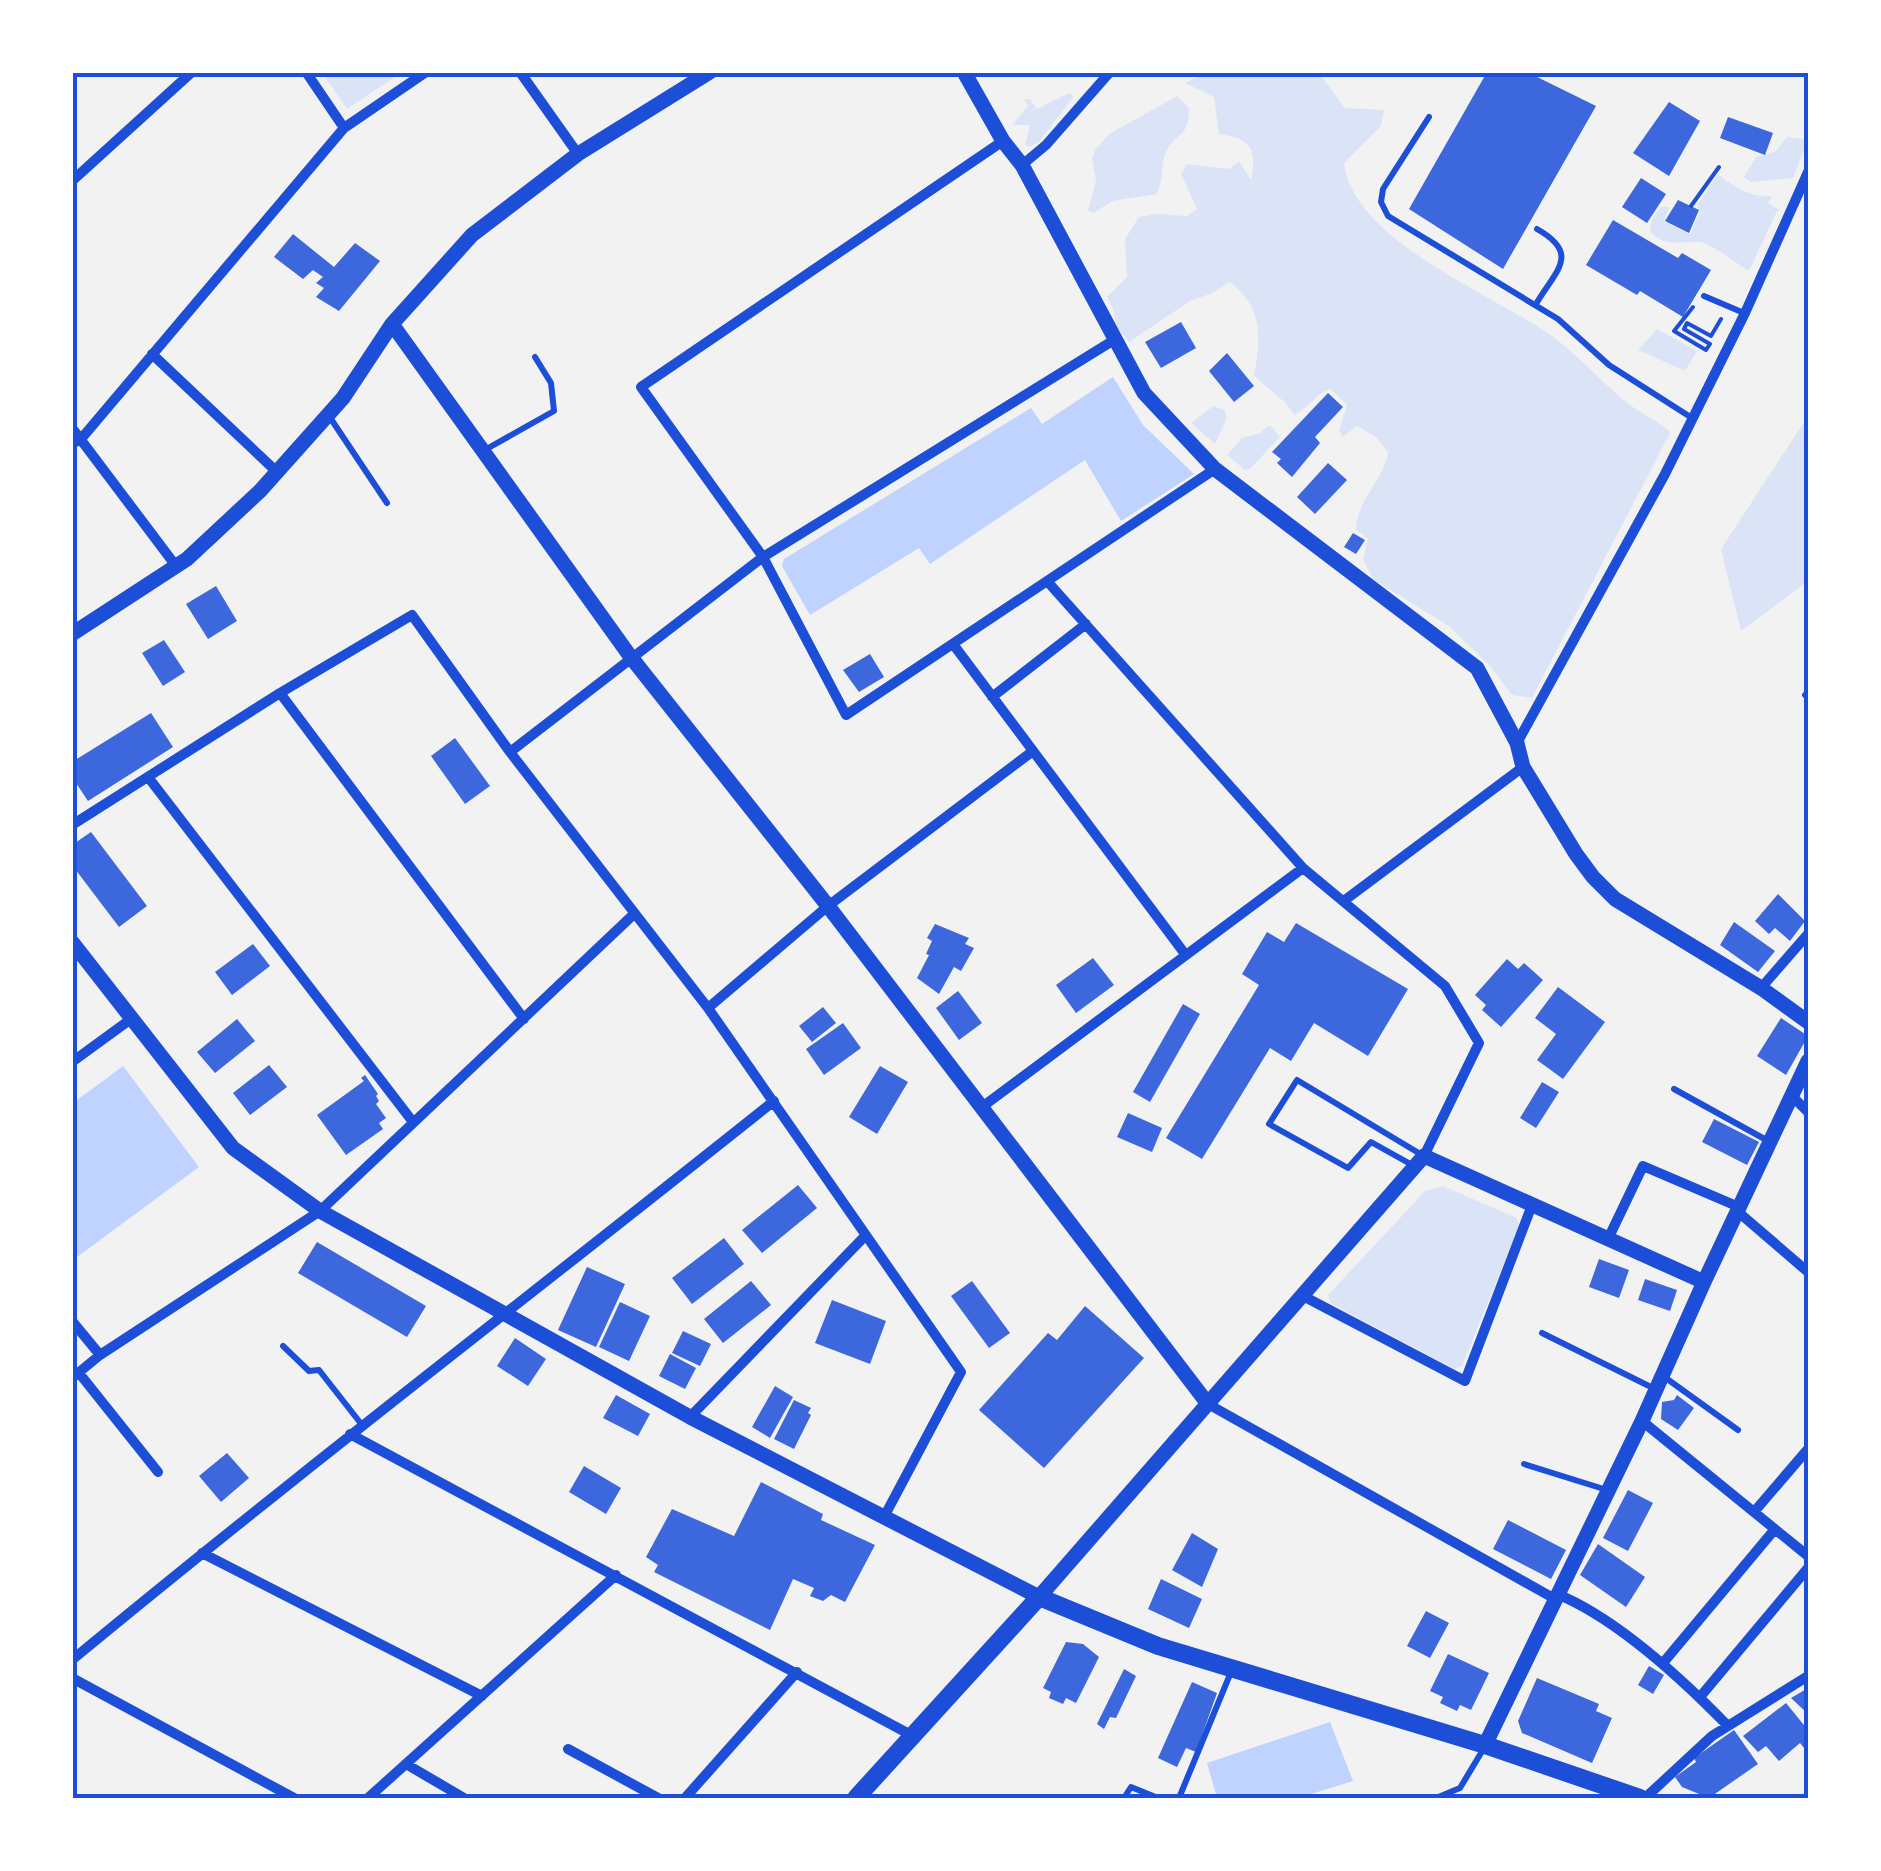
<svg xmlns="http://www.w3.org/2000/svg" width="1881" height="1871" font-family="Georgia,serif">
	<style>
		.green { fill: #dbe4f7 }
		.water { fill: #bfd3fe }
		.building { fill: #3d67dc }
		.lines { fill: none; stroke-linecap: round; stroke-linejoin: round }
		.path { stroke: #1d4ed8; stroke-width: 4 }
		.service { stroke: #1d4ed8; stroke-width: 6 }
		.minor { stroke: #1d4ed8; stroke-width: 10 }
		.tertiary { stroke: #1d4ed8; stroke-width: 15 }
		.secondary { stroke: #1d4ed8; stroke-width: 18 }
		.neatline { fill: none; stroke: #1d4ed8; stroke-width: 4 }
	</style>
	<rect width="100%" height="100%" fill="#f2f2f2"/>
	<path class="green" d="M322,73H401L347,109Z
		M1204,73H1319L1345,108L1384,110L1381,126L1344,163C1353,242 1498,296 1556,339C1582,359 1604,385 1630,405C1642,414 1656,420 1668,430L1670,433L1532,698L1512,695L1490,666L1450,627L1373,579L1363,559L1368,539L1356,529C1357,498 1384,481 1388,452L1376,437L1357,426L1343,437L1339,430L1347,405L1330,389C1314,395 1309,408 1294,415C1284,396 1267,391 1254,375C1261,339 1263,307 1230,282L1210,294L1190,301L1129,342L1115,324L1114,311L1107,297L1127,277L1125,239L1139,217L1157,214L1187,216L1197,209L1181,174L1187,164L1229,169L1239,161L1251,180C1258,149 1250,138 1219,134L1214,97L1185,83Z
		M1069,93L1074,96L1039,142L1030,147L1025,145L1030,125H1012L1028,106L1024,99H1030L1037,109Z
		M1177,96L1189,108C1189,139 1177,130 1166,152C1161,164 1163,181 1157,194L1112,201L1094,213L1088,211L1096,180L1092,159L1095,150L1109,134Z
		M1787,137L1808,140L1793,178L1751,182L1744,177L1756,157L1776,151Z
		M1718,174C1734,187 1751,198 1772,196L1768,203L1778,209L1749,271C1737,264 1712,244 1700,242C1681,241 1663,248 1650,231L1652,219L1661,207H1669L1664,222L1690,234L1700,212L1697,206Z
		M1657,329L1697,351L1685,371L1638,350Z
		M1213,406L1225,410L1226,420L1215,444L1191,423Z
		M1808,416V581L1741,631L1721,549Z
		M1268,426H1271L1280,437L1251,468L1245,470L1227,455L1242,438L1260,433Z
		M1443,1186L1517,1218L1519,1226L1462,1366L1455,1369L1330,1303L1328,1295L1425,1191Z"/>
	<path class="water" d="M1113,377L1143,425L1194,474L1121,521L1085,460L930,564L919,548L810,615L782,566L784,559L1031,408L1042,424Z
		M123,1066L199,1167L73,1260V1103Z
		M1330,1722L1353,1781L1298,1798H1217L1207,1763Z"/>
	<path class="building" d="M1487,72H1527L1596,106L1503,269L1409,209Z
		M1669,102L1700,121L1669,176L1633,153Z
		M1728,117L1773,133L1765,155L1720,138Z
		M1641,178L1666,194L1647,223L1622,207Z
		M1678,200L1699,210L1689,233L1665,221Z
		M1613,220L1678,258L1682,253L1711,270L1683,317L1640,291L1637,295L1586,265Z
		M293,234L334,267L355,243L380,261L339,311L316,297L324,288L316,283L323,277L313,270L303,279L274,257Z
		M1181,322L1196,348L1161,368L1145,342Z
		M1227,353L1254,386L1234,402L1209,371Z
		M1328,393L1343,407L1315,437L1320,443L1292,477L1277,463L1281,459L1272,452Z
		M1328,463L1347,480L1315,514L1297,497Z
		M1353,533L1365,540L1356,554L1344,547Z
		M216,586L237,621L208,639L186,604Z
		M164,640L185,672L163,686L142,653Z
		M870,654L884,677L859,692L843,670Z
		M151,713L173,747L88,801L72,777V762Z
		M455,738L490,786L465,804L431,756Z
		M91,832L147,906L119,927L72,865V845Z
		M1778,894L1805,921L1790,941L1775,928L1769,934L1755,921Z
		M1734,922L1775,951L1758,972L1720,945Z
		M1296,923L1408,989L1368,1056L1314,1023L1291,1061L1270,1048L1202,1159L1166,1138L1259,985L1242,974L1267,932L1284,942Z
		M935,924L969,938L965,944L974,948L961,971L954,967L939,994L917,978L929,955L926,954L932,941L927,938Z
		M253,944L270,966L232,995L215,972Z
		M1093,958L1114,985L1076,1013L1056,985Z
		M1507,959L1518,969L1524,963L1543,980L1501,1027L1482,1010L1486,1005L1475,995Z
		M1558,987L1605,1022L1563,1079L1537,1060L1556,1034L1535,1018Z
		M958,991L982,1023L959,1040L936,1008Z
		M1183,1004L1200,1014L1150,1102L1133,1092Z
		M823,1007L836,1023L812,1042L799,1026Z
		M1781,1018L1808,1036L1786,1075L1757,1056Z
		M237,1019L255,1041L215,1073L197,1052Z
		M843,1023L861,1048L824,1075L806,1049Z
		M269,1065L287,1087L250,1115L233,1093Z
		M880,1066L908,1082L877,1134L849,1117Z
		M365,1075L378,1094L376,1096L379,1101L376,1104L386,1118L379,1123L383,1129L346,1155L317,1115L364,1081L361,1078Z
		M1542,1082L1559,1092L1536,1128L1520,1118Z
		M1128,1113L1162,1128L1152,1152L1117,1137Z
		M1714,1119L1759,1142L1747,1165L1702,1142Z
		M798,1185L817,1208L762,1253L742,1230Z
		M724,1238L744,1264L692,1304L672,1278Z
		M317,1242L426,1306L407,1337L298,1273Z
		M1599,1259L1629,1270L1619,1298L1589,1287Z
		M587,1267L625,1284L596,1347L558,1330Z
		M1645,1279L1677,1290L1670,1311L1638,1300Z
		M751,1281L771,1305L723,1343L704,1319Z
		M972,1281L1010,1333L989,1348L951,1296Z
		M832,1300L886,1321L870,1364L815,1343Z
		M620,1302L650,1316L629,1361L599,1347Z
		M1085,1306L1144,1358L1044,1468L979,1410L1048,1333L1057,1340Z
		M683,1331L711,1344L700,1366L672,1353Z
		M515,1338L546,1359L528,1386L497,1366Z
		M670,1354L696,1368L685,1389L659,1376Z
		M775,1386L793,1397L770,1438L752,1427Z
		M616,1395L650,1414L638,1436L603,1418Z
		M1677,1395L1694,1408L1678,1430L1661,1419L1662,1402L1674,1400Z
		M794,1400L811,1408L808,1413L811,1415L794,1449L774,1439Z
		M227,1453L249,1478L221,1502L199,1476Z
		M584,1466L621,1488L606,1514L569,1492Z
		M761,1482L823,1514L821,1520L875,1545L845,1602L831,1595L823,1601L810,1596L814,1588L793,1579L770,1630L654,1572L658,1565L646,1557L672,1509L734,1536Z
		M1628,1490L1653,1503L1628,1551L1603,1538Z
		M1508,1520L1566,1550L1551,1579L1493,1549Z
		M1192,1533L1218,1549L1202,1587L1172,1570Z
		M1598,1544L1645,1577L1626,1607L1580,1575Z
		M1161,1579L1202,1599L1189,1628L1148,1609Z
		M1426,1611L1449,1623L1430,1658L1407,1646Z
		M1066,1642L1083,1644L1099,1657L1076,1703L1066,1698L1063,1704L1049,1698L1051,1692L1043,1688Z
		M1448,1654L1489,1673L1471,1710L1460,1705L1457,1711L1440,1703L1443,1697L1430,1691Z
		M1649,1666L1664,1675L1653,1694L1638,1685Z
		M1124,1669L1136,1676L1116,1718L1110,1717L1104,1729L1097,1724Z
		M1537,1678L1599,1704L1596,1711L1612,1718L1592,1763L1522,1733L1518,1721Z
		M1192,1682L1217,1693L1196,1752L1186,1748L1177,1767L1158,1758Z
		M1808,1688V1714L1791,1698Z
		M1786,1703L1808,1730V1753L1800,1743L1779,1761L1766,1746L1758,1752L1743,1736Z
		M1734,1730L1758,1764L1709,1798L1682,1787L1675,1777L1696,1762L1694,1758Z"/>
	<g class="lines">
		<path class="path" d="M1691,206L1719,167
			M1693,307L1674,331L1706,350L1710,344L1684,329L1687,323L1711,336L1721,319"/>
		<path class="service" d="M1429,117L1383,189L1381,202L1388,216L1558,319L1609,365L1692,418
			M1704,296L1744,313
			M1536,304C1556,270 1581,254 1537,229
			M329,416L387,503
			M483,451L554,411L551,383L535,357
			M1805,695L1808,698
			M1674,1089L1770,1142
			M1414,1166L1371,1142L1348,1168L1269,1124L1297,1080L1422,1155
			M1542,1333L1653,1388
			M283,1346L309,1371L319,1370L362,1425
			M1663,1376L1738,1430
			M1524,1464L1607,1490
			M1124,1798L1131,1787L1158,1798
			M1179,1798L1231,1672
			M1436,1798L1460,1788L1484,1748"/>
		<path class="minor" d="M306,72L344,128
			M520,72L578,154
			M1003,141L641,387L763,557L846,715L1215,469
			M1022,165L1046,145L1110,72
			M72,181L192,72
			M152,354L277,472
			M72,428L176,566
			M72,444L81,439L344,128L426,72
			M1047,581L1303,868
			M953,644L1185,954
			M280,693L524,1019
			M992,697L1086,624
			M1517,743L1665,474L1745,313L1808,172
			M510,752L763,557L1114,340
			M148,777L413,1122
			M72,825L280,693L412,615L510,752L708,1008L961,1372L884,1517
			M1345,900L1523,767
			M1761,988L1808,934
			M708,1008L828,906L1033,751
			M72,1062L131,1019
			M1792,1096L1808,1112
			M982,1107L1303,868L1445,986L1479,1043L1424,1156
			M1737,1211L1808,1272
			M1608,1239L1643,1166L1739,1207
			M1303,1296L1465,1381L1532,1205
			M72,1321L100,1355
			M79,1373L158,1472
			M72,1378L100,1355L320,1211L634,914
			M1208,1404L1555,1599
			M690,1417L865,1236
			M1642,1421L1808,1556
			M350,1434L911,1735
			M1754,1512L1808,1449
			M202,1553L482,1696
			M1557,1594C1618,1619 1682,1679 1727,1725
			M72,1660C303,1469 540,1288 774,1101
			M1663,1663L1775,1529
			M72,1678L294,1798
			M1700,1697L1808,1568
			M568,1749L658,1798
			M406,1764L464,1798
			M368,1798L616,1575
			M685,1798L797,1672
			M1645,1798L1712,1736L1808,1676"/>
		<path class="tertiary" d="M964,72L1003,141L1022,165L1144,393L1215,469L1477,668L1517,743L1523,767L1576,854L1593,877L1615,899L1761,988L1808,1022
			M392,324L630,656L828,906L1208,1404
			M72,634L187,559L260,491L343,398L392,324L472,235L578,154L710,72
			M72,942L233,1148L320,1211L690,1417L1039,1597L1424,1156L1704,1282
			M1485,1745L1642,1421L1704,1282L1808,1061"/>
		<path class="secondary" d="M856,1798L1039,1597L1158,1646L1485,1745L1640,1798"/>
	</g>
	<rect width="1881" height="1871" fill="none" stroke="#ffffff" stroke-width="150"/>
	<rect x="75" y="75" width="1731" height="1721" class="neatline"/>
</svg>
